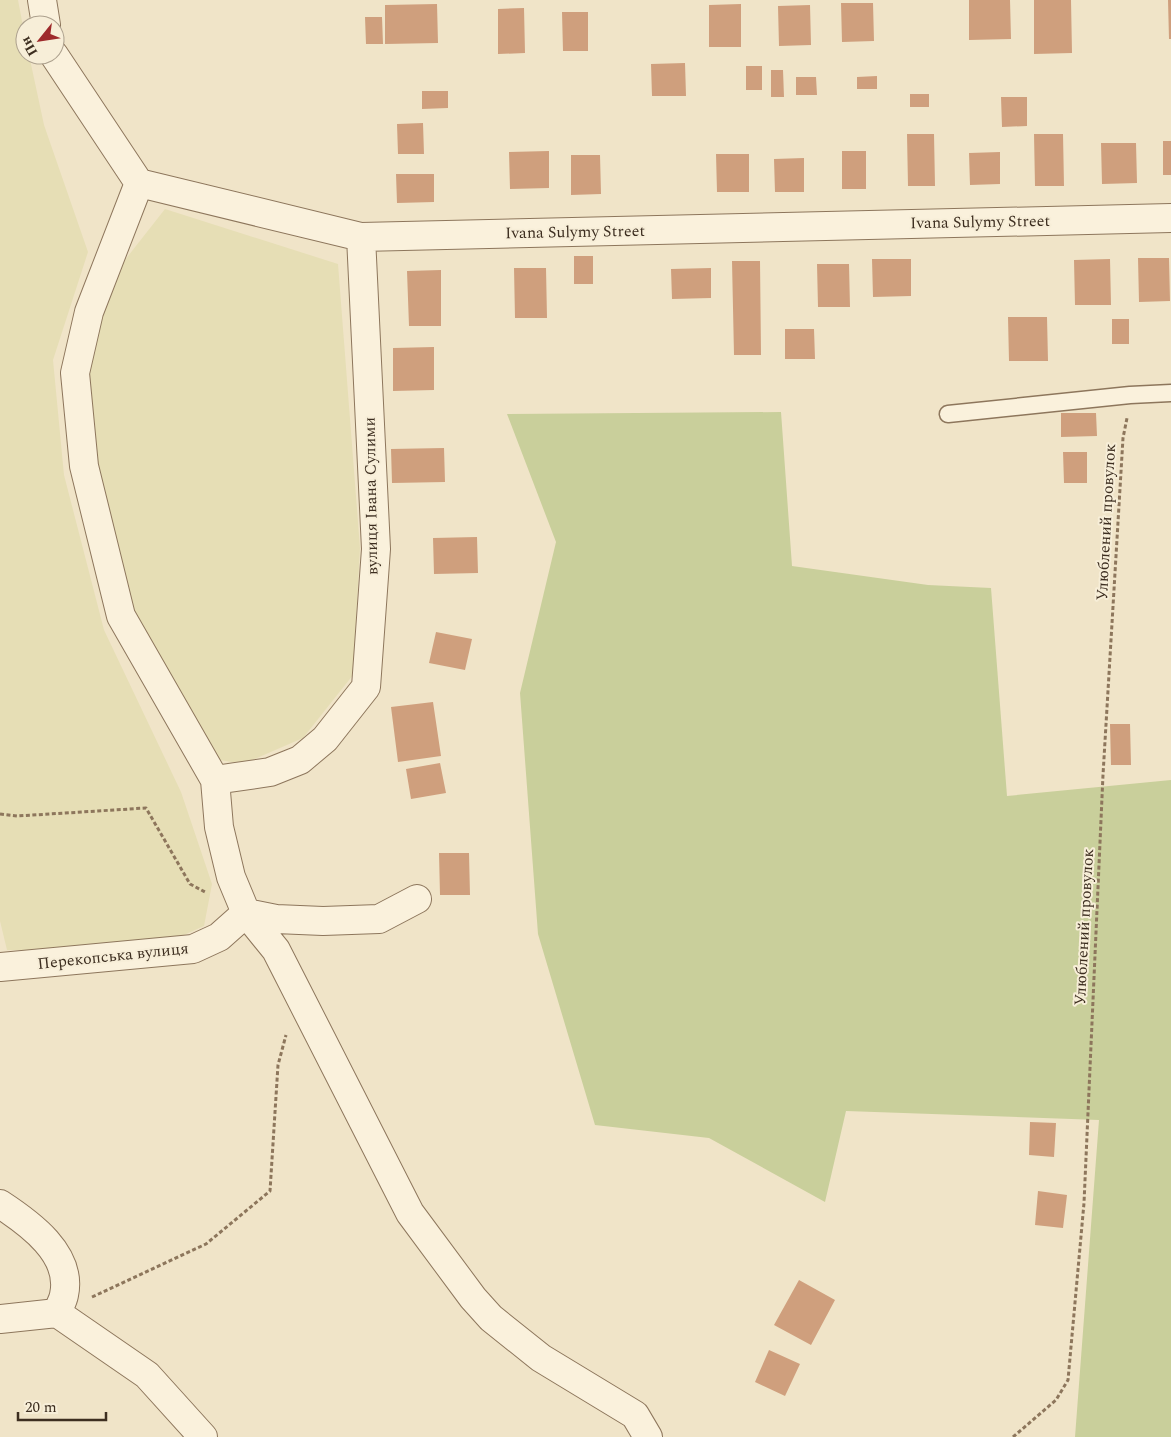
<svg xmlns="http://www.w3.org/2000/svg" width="1171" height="1437" font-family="Spectral,serif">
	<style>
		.farmland { fill: #e6deb5 }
		.green { fill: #c9cf9b }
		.building { fill: #cf9f7d }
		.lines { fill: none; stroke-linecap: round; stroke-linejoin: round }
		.lane-casing { stroke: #8d765c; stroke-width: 19 }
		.street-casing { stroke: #8d765c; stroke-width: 30 }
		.path { stroke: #8d765c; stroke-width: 3; stroke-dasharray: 4 2.5; stroke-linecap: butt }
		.lane { stroke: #faf1dc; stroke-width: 16 }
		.street { stroke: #faf1dc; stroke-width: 28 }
		.labels { text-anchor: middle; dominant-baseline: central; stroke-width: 4; stroke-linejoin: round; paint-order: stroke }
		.street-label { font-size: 16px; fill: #3d2e20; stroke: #f7eed8 }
	</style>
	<rect width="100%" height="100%" fill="#f0e4c8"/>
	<path class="farmland" d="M0,0H18L25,37V55H29L44,125L88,252L53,360L64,475L104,630L181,792L212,884L204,926L150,950H7L0,921Z
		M165,209L338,264L360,548L353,675L303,738L243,764L203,757L127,615L90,467L82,353L110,279Z"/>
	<path class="green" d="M781,412L792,566L928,585L991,588L1007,796L1171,780V1437H1075L1099,1120L846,1111L825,1202L709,1138L595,1125L538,934L520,693L556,542L507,414Z"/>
	<path class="building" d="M969,0H1010L1011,39L969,40Z
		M1034,0H1071L1072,53L1034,54Z
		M1168,0H1171V39H1169Z
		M841,3H873L874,41L842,42Z
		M437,4L438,43L385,44V5Z
		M741,4V47H709V5Z
		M810,5L811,45L779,46L778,6Z
		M524,8L525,53L498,54V9Z
		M562,12H588V51H563Z
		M365,17H382L383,44H366Z
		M685,63L686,96H652L651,64Z
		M746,66H762V90H746Z
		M771,70H783L784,97H771Z
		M877,76V89H857V77Z
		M796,77H816L817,95H796Z
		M422,91H448V108L422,109Z
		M910,94H929V107H910Z
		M1001,97H1027V126L1002,127Z
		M423,123L424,154H398L397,124Z
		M907,134H934L935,186H908Z
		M1034,134H1063L1064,186H1035Z
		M1163,141H1171V175H1163Z
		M1101,143H1136L1137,183L1102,184Z
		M549,151V188L510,189L509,152Z
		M842,151H866V189H842Z
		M1000,152V184L970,185L969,153Z
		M716,154H749V192H717Z
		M571,155H600L601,194L571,195Z
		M804,158V192H775L774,159Z
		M396,174H434V202L397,203Z
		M574,256H593V284H574Z
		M1138,258H1169L1170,301L1139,302Z
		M872,259H911V296L873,297Z
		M1110,259L1111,305H1075L1074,260Z
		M732,261H760L761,355H734Z
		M817,264H849L850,307H818Z
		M514,268H546L547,318H515Z
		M711,268V298L672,299L671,269Z
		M441,270V326H409L407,271Z
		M1008,317H1047L1048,361H1009Z
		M1112,319H1129V344H1112Z
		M785,329H814L815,359H785Z
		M434,347V390L393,391V348Z
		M1061,413H1096L1097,436L1061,437Z
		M444,448L445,482L392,483L391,449Z
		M1063,452H1087V483H1064Z
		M477,537L478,573L434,574L433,538Z
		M436,632L472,639L465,670L429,663Z
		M433,702L441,756L398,762L391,707Z
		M1110,724H1130L1131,765H1111Z
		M440,763L446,793L411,799L406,769Z
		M439,853H469L470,895H440Z
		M1030,1122L1056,1123L1054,1157L1029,1155Z
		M1038,1191L1067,1195L1063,1228L1035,1225Z
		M799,1280L835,1300L811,1345L774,1325Z
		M769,1350L800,1364L785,1396L755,1382Z"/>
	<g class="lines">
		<g class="lane-casing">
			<path id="lane" d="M948,414L1130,395L1171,393"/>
		</g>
		<g class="street-casing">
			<path id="street" d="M42,0L46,25
				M54,55L139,183L361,237L1171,218
				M139,183L89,312L75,373L84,466L121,616L215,780L219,827L231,877L246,913L276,950L410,1213L473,1298L491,1318L541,1358L635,1415L648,1437
				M215,780L270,772L300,760L325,739L366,687L376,549L361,237
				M0,967L193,949L219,937L246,913L276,919L323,921L379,919L417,899
				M0,1204C29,1223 73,1254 64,1295C63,1301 59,1307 57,1313
				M57,1313L147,1375L203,1437
				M0,1319L57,1313"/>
		</g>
		<path class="path" d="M0,814L17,816L146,808L190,884L205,892
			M92,1297L206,1244L270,1191L278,1065L286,1035
			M1013,1437L1056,1400L1068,1380L1084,1203L1103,775L1123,438L1127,418"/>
		<use href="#lane" class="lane"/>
		<use href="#street" class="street"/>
	</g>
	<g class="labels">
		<g class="street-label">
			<text transform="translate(980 222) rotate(-1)">Ivana Sulymy Street</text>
			<text transform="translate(575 232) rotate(-1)">Ivana Sulymy Street</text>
			<text transform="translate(371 496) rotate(-91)">вулиця Івана Сулими</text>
			<text transform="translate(1106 522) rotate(-87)">Улюблений провулок</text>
			<text transform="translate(1084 927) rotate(-87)">Улюблений провулок</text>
			<text transform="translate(113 956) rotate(-6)">Перекопська вулиця</text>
		</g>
	</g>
	<g transform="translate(40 40) rotate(240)"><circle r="24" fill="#f7eed8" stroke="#ada18e"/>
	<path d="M0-4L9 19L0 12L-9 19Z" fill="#9e2a2b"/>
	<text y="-8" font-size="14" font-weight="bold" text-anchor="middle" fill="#3d2e20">Пн</text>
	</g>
	<path d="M18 1412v8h88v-8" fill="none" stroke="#3d2e20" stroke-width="2.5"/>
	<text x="25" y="1412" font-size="15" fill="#3d2e20" stroke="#f7eed8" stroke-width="4" paint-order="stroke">20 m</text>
</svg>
